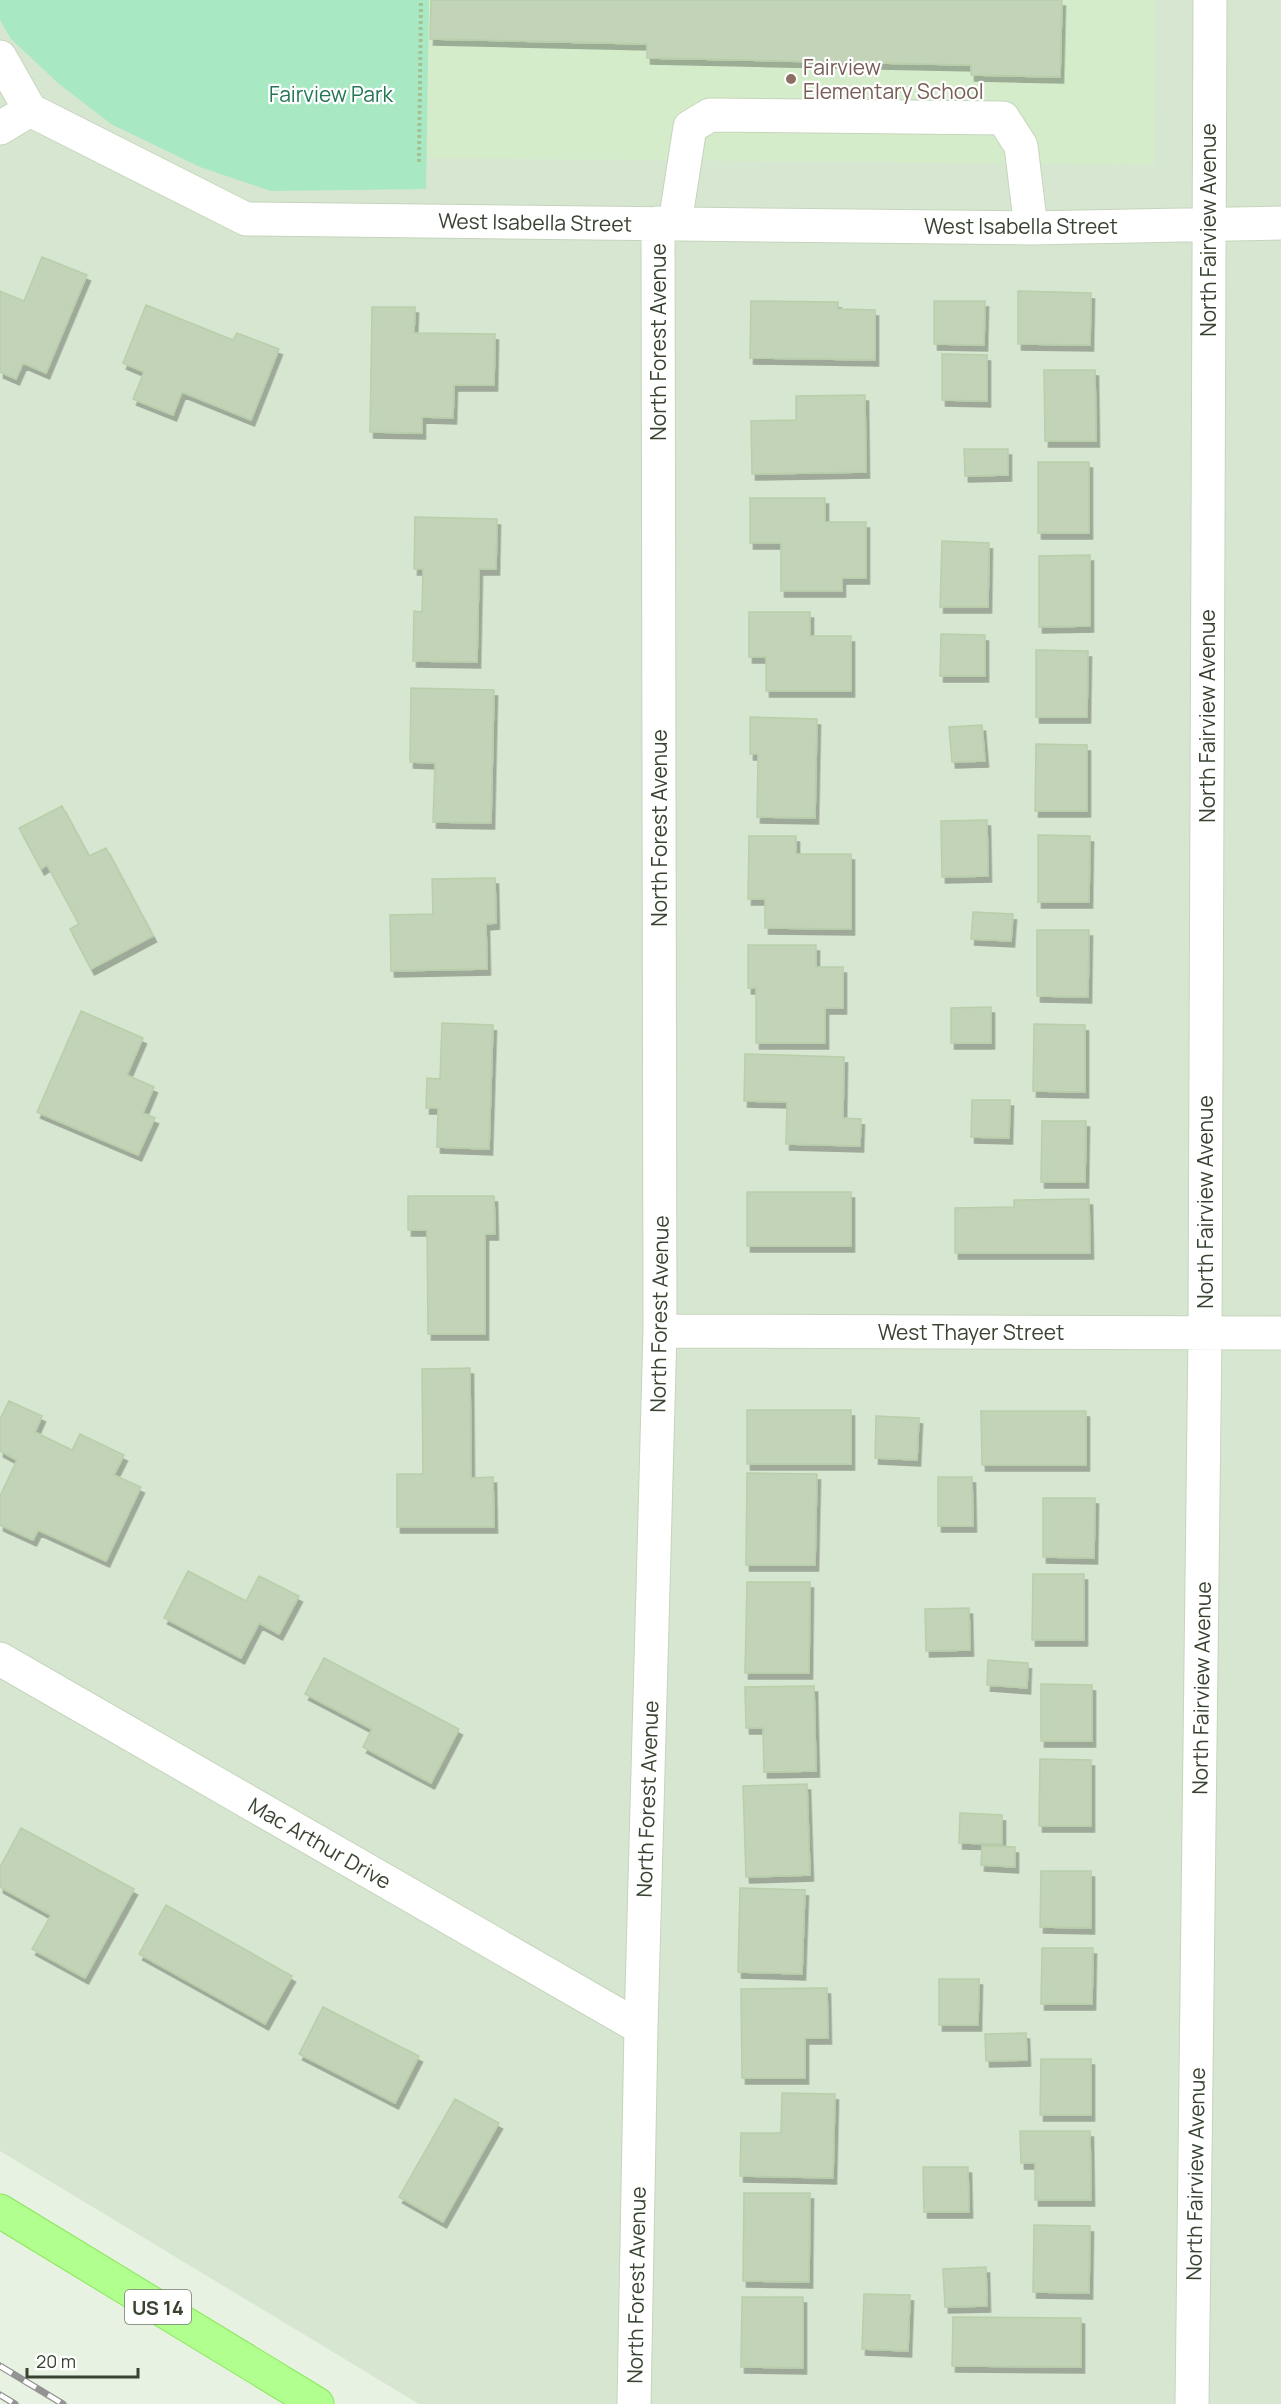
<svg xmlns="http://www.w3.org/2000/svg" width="1281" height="2404" font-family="Manrope,sans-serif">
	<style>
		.residential { fill: #d7e6d0 }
		.education { fill: #d5eccb }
		.green { fill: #a8e8c3 }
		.building { fill: #c3d3b7; stroke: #b9cfaa; stroke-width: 1.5; filter: url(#shadow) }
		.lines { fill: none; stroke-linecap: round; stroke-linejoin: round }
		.minor-casing { stroke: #c5d5bb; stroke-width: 35 }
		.major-casing { stroke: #89e75a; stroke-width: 35 }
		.path { stroke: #a5c095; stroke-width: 4; stroke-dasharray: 3 3; stroke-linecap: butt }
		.minor { stroke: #fff; stroke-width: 33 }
		.major { stroke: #b1ff8e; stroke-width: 33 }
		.rail-casing { stroke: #939393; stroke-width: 7 }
		.rail { stroke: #fff; stroke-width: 4.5; stroke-dasharray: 14; stroke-linecap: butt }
		.education-dot { fill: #8d6e63; stroke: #fff; stroke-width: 2 }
		.labels { text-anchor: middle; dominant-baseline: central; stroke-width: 4.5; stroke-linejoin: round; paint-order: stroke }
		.shield { fill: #fff; stroke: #747b70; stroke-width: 1.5 }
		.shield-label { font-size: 20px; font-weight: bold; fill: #394332 }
		.education-label { font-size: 21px; fill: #785e54; stroke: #fff; text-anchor: start }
		.park-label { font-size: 21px; fill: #247655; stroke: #fff }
		.street-label { font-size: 21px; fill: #394332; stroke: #fff }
	</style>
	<defs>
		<filter id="shadow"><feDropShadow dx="3.5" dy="6" stdDeviation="0" flood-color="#0004"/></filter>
	</defs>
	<rect width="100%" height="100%" fill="#e7f2e2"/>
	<path class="residential" d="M0,0H1281V2404H419L0,2151Z"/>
	<path class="education" d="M429,0H1156L1154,165L427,158Z"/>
	<path class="green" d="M0,0H429L426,189L271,191L200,167L111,124L58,83L11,39L0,20Z"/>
	<path class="building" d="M431,0H1062L1060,77L971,75V65L647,58V44L430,39Z
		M42,257L87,275L46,373L23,363L16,379L0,372V291L24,301Z
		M1018,291L1091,293L1090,345L1018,344Z
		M751,301L838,302V309L875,310V360L750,358Z
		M934,301H985L984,345L934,344Z
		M146,305L233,340L237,333L279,349L251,420L182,392L173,415L133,399L144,372L123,363Z
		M372,307H415L414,333L495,334L494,385H454L453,418L422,417V433L370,432Z
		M942,354L987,355V401L942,400Z
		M1044,370H1095L1096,441H1045Z
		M865,395L866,472L752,474L751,421L796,420V396Z
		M964,449H1008V475L965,476Z
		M1038,462H1089V533H1038Z
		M750,498H825V522H866V578H842V591H781V543H750Z
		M415,517L497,519L496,569H479L477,662L413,661L414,611L422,612L423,569H414Z
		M942,541L989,543L988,607H940Z
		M1090,555V626L1039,627V556Z
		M749,612H810V636H851V691H766V657H749Z
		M941,634L985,635V676H940Z
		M1036,650L1088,651L1087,717H1036Z
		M411,688L494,690L491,823L433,822L435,763L410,762Z
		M750,717L817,719L815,818L757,817L758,754H750Z
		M982,725L985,761L952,762L949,727Z
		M1036,744L1087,745V811H1035Z
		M62,806L89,856L106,848L153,936L91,969L70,929L79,924L47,865L41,869L19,828Z
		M987,820L988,876L942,877L941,821Z
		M1038,835L1090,836L1089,902H1038Z
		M749,836H796V854H851V929L765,928V899H748Z
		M495,878L496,923L486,924L487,969L391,971L390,915L433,914L432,879Z
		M973,912L1013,914L1011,941L971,939Z
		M1037,930H1089L1088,997L1037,996Z
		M748,945H816V967H843V1008H825V1043H756V988H748Z
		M991,1007V1043H951V1008Z
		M81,1011L143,1038L127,1075L154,1087L143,1113L155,1118L138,1155L37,1112Z
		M442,1023L493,1025L489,1149L437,1147L438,1108H426L427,1078L440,1079Z
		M1034,1024L1085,1025V1092L1033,1091Z
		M745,1054L844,1057L843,1118L861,1119L860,1146L786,1144L787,1102L744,1101Z
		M972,1100H1010L1009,1138L971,1137Z
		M1042,1121H1086L1085,1182H1041Z
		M747,1192H851V1246H747Z
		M408,1196H494L495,1234H485V1334H428L427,1230H408Z
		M1089,1199L1090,1253H955V1208L1014,1207V1200Z
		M470,1368L471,1478L493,1477L494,1527H397V1474H423L422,1369Z
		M9,1401L42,1416L35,1432L72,1450L80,1434L124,1455L114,1475L141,1487L106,1561L38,1530L33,1540L0,1525V1496L17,1460L0,1451V1419Z
		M747,1410H851V1464H747Z
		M981,1411H1086V1465H982Z
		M876,1416L919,1418L917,1460L875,1458Z
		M747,1473L817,1474L815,1565H746Z
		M938,1477H972L973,1526H938Z
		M1043,1498H1095L1094,1558L1043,1557Z
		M188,1571L246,1601L259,1576L299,1596L279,1634L259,1623L241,1658L164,1618Z
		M1033,1574H1084V1640H1032Z
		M747,1582H810L809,1673H745Z
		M969,1608L970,1650L926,1651L925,1609Z
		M324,1658L459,1729L431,1783L363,1747L372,1729L305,1694Z
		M988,1660L1028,1663L1027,1688L987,1685Z
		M1041,1684L1092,1685V1741H1041Z
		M814,1686L816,1771L764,1772L763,1728H746L745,1687Z
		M1040,1759L1091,1760V1826H1039Z
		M807,1784L810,1875L746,1877L743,1786Z
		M960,1813L1002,1815V1844L959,1843Z
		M21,1828L134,1889L85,1978L32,1949L51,1915L0,1887V1867Z
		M982,1846L1015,1847V1867L981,1865Z
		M1041,1871H1091V1928L1040,1927Z
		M740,1888L805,1890L802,1974L738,1972Z
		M166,1905L292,1976L265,2024L139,1954Z
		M1042,1948H1093L1092,2004H1041Z
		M939,1979H979L978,2025H939Z
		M827,1988L828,2038H805V2078H742L741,1989Z
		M323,2007L419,2056L395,2103L299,2054Z
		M1026,2033L1027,2060L986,2061L985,2034Z
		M1041,2059H1091V2115H1040Z
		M782,2093L835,2094L833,2178L740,2176L741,2133H781Z
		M455,2099L499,2123L443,2222L399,2197Z
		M1020,2131H1090L1091,2200H1035V2163H1021Z
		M923,2167H968L969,2212H924Z
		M744,2193H810L809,2282L743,2281Z
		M1034,2225L1090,2226L1089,2293L1033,2292Z
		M986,2267L987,2306L945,2307L943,2269Z
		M864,2294L910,2295L908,2351L862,2349Z
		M742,2297H803V2368L741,2367Z
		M953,2317L1081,2318V2367L952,2366Z"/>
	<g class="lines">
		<g class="minor-casing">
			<path id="minor" d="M0,57L30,110
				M0,128L30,110L246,219L1031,228L1281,223
				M675,223L690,127L710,115L1003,118L1021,146L1031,228
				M660,1331L1281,1333
				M0,1659L641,2028
				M634,2404L641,2028L660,1331L658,223
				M1192,2404L1205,1333L1210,0"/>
		</g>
		<g class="major-casing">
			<path id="major" d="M0,2211L317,2404"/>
		</g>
		<path class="path" d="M419,162L421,0"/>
		<use href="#minor" class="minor"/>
		<use href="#major" class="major"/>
		<g class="rail-casing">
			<path id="rail" d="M0,2366L63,2404
				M0,2395L15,2404"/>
		</g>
		<use href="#rail" class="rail"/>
	</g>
	<circle class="education-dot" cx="791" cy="79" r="6"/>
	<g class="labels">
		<rect class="shield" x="125" y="2290" width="66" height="34" rx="4.5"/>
		<g class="shield-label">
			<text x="158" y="2307">US 14</text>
		</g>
		<g class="education-label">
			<text x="803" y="67">Fairview<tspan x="803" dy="24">Elementary School</tspan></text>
		</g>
		<g class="park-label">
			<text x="331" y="94">Fairview Park</text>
		</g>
		<g class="street-label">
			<text transform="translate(535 222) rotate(1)">West Isabella Street</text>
			<text x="1021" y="226">West Isabella Street</text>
			<text transform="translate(1208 230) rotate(-90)">North Fairview Avenue</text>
			<text transform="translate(658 342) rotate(-90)">North Forest Avenue</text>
			<text transform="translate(1207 716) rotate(-90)">North Fairview Avenue</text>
			<text transform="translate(659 828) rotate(-90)">North Forest Avenue</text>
			<text transform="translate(1205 1202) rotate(-90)">North Fairview Avenue</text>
			<text transform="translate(659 1314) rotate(-89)">North Forest Avenue</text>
			<text x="971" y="1332">West Thayer Street</text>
			<text transform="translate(1201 1688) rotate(-89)">North Fairview Avenue</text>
			<text transform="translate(647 1799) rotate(-88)">North Forest Avenue</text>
			<text transform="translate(320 1843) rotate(30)">Mac Arthur Drive</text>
			<text transform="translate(1195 2174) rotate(-89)">North Fairview Avenue</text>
			<text transform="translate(636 2285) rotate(-89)">North Forest Avenue</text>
		</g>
	</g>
	<path d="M27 2368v9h111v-9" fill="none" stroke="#394332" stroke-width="3"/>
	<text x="36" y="2368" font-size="18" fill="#394332" stroke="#ffffff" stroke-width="4.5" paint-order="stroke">20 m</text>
</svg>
